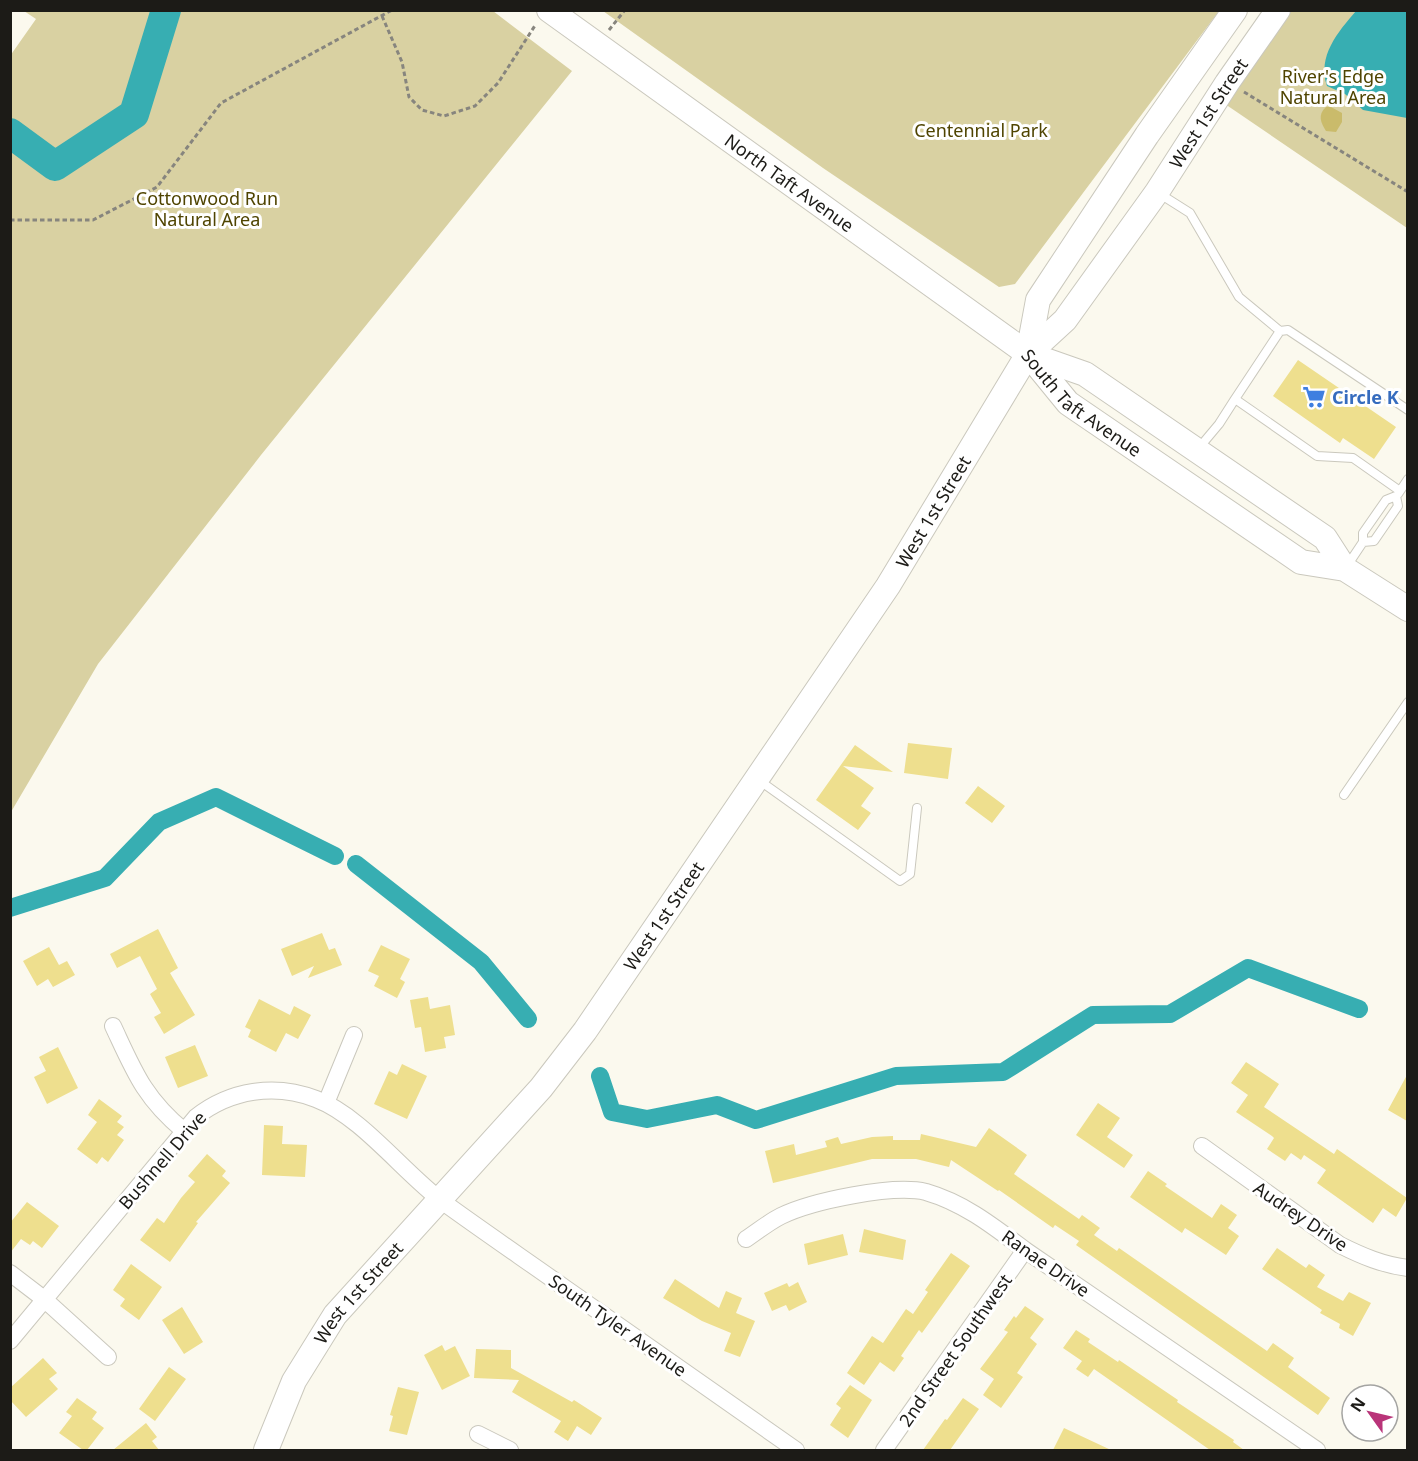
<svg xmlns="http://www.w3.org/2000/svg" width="1418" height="1461" font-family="'Noto Sans',sans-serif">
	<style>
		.green { fill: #d9d1a2 }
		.forest { fill: #cabb6b }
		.water { fill: #37aeb2 }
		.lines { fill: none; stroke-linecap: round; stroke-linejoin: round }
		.canal { stroke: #37aeb2; stroke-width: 18 }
		.river { stroke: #37aeb2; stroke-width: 30 }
		.building { fill: #eedf8e }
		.lane-casing { stroke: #cac8bd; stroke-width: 10 }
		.street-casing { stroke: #cac8bd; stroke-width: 18 }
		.secondary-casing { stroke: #cac8bd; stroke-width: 26 }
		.path { stroke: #87857e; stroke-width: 3; stroke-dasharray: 4.5 3; stroke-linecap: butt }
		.lane { stroke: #fff; stroke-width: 8 }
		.street { stroke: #fff; stroke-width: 16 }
		.secondary { stroke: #fff; stroke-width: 24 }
		.labels { text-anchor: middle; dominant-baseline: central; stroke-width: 6; stroke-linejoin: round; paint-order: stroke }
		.park-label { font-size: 18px; fill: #4f4401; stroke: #fff }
		.street-label { font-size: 18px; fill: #1c1b17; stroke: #fff }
		.shop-label { font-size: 18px; font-weight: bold; fill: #366cbe; stroke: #fff; text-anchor: start }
	</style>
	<rect width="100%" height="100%" fill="#fbf9ee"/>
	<path class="green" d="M24,11H493L572,71L261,455L98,664L11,812L10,56L36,19Z
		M603,11L1219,10V11L1015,284L999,287L823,168Z
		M1291,11H1407V228L1225,104Z"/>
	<path class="forest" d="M1326,107H1331L1342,113V122L1336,132L1326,131C1321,123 1317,115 1326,107Z"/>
	<path class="water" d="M1356,11H1407V118L1363,110L1345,94L1327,86C1317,56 1338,32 1356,11Z"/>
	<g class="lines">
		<path class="canal" d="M356,864L481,962L528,1019
			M10,908L105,878L159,822L216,797L335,856
			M600,1076L612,1112L647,1119L717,1105L756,1120L896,1076L1003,1072L1093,1015L1170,1014L1248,968L1359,1009"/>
		<path class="river" d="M10,133L55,166L134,114L166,10"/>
	</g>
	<path class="building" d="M1298,360L1396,427L1374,459L1343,438L1340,443L1273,396Z
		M908,743L952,748L948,779L904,773Z
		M855,745L893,772L843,766L874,788L861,806L871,813L858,830L816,800Z
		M978,786L1005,806L992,823L965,803Z
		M158,929L178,968L170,973L195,1015L164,1034L154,1017L161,1013L150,994L157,989L140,956L117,968L110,954Z
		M322,933L329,950L335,948L342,965L308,978L314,966L292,976L281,949Z
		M381,945L410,959L400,979L405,982L397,998L374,986L379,976L368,971Z
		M49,947L59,965L67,961L75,975L53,987L48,979L37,986L23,961Z
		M428,997L430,1009L450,1005L455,1035L444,1037L446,1048L425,1052L421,1027L415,1028L410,1000Z
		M259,999L290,1015L294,1006L311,1015L298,1039L286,1033L276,1052L248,1037L251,1030L245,1027Z
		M195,1045L208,1076L178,1088L165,1057Z
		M58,1047L78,1088L47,1104L34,1077L46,1071L39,1057Z
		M1246,1062L1279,1084L1264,1107L1334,1154L1337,1149L1407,1198L1396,1217L1383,1208L1373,1223L1317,1183L1326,1170L1304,1155L1301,1160L1291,1153L1285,1161L1267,1149L1274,1138L1272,1136L1236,1112L1248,1095L1231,1083Z
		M402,1064L427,1076L407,1119L374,1104L389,1071L397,1075Z
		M1407,1075V1121L1388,1110Z
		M99,1099L122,1116L117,1122L124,1127L117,1135L124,1140L108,1162L102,1157L97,1164L77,1149L97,1122L88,1115Z
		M1098,1103L1120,1118L1107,1137L1133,1155L1124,1168L1076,1135Z
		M264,1125L283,1126L282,1144L307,1145L305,1177L262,1175Z
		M989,1128L1027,1155L1014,1174L1079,1219L1082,1215L1100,1228L1094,1235L1117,1251L1119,1248L1267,1351L1273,1343L1294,1358L1288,1367L1330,1398L1318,1415L1076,1245L1079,1241L1055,1225L1053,1228L999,1190L998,1191L951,1160L949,1167L916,1159H872L773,1183L765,1151L794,1144L796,1155L827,1147L825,1141L838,1137L841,1144L872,1137L893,1136V1140H920L921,1134L976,1147Z
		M207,1154L226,1171L222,1176L230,1183L196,1222L198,1223L170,1262L140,1240L157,1218L164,1223L181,1198L195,1182L188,1176Z
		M1148,1171L1167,1184L1165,1186L1212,1218L1221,1204L1237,1215L1228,1228L1239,1236L1226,1255L1185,1228L1182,1233L1130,1197Z
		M27,1202L59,1226L42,1248L33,1241L30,1245L21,1239L10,1253V1223Z
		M864,1229L906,1240L903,1260L859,1252Z
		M843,1234L848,1255L808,1265L804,1244Z
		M1277,1248L1306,1268L1309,1264L1325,1275L1317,1287L1343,1301L1349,1292L1371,1303L1353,1336L1339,1328L1340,1324L1320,1313L1322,1310L1262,1269Z
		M951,1253L970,1266L922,1333L919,1330L901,1356L904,1358L894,1372L880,1362L864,1385L847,1373L872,1336L883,1343L906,1309L913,1314L928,1292L925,1290Z
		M131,1264L162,1287L139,1320L120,1306L125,1299L113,1290Z
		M675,1279L719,1308L726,1291L742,1298L736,1313L755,1321L740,1357L724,1351L731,1333L702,1321L663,1298Z
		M798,1282L807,1302L789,1311L786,1305L772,1311L764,1293L787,1283L789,1287Z
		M1025,1306L1044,1319L1030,1338L1037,1344L1017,1373L1023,1377L1001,1408L983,1395L994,1379L980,1369L1008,1332L1004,1330L1014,1316L1016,1318Z
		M182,1307L203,1342L184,1354L162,1320Z
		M1076,1330L1090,1339L1088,1342L1118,1362L1119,1360L1178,1400L1177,1402L1234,1440L1233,1442L1244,1450H1210L1094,1369L1088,1377L1076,1369L1082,1361L1063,1348Z
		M442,1345L445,1351L455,1346L470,1376L442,1390L424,1355Z
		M476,1349L511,1350V1368L572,1402L574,1400L602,1418L591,1435L577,1426L568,1441L554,1432L561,1421L512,1392L519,1380L474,1378Z
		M43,1358L57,1373L49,1379L58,1389L26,1417L10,1400V1388Z
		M169,1367L186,1379L155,1421L139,1409Z
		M850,1385L872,1400L848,1438L830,1425L841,1408L836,1404Z
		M398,1387L419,1392L407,1435L389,1431L393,1416L390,1415Z
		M77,1398L97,1412L92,1419L104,1428L87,1450H83L59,1433L72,1416L66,1412Z
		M963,1398L979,1409L950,1450H923L945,1419L947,1420Z
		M146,1423L157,1437L152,1441L159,1450H113Z
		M1064,1428L1111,1450H1053Z"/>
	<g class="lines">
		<g class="lane-casing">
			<path id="lane" d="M1160,194L1190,213L1239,297L1280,331
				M1235,399L1280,331L1288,330L1408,410
				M1198,449L1219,424L1235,399L1317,456L1353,458L1400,491
				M1398,494L1408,479
				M1347,566L1363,542V533L1386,500L1396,496L1398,506L1374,541L1363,542
				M760,781L900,881L910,874L917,808
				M1344,795L1408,702"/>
		</g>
		<g class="street-casing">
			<path id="street" d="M113,1026C134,1071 144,1098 184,1131
				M326,1103L354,1035
				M1202,1146L1340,1245C1362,1256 1383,1265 1408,1268
				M746,1239C758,1231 769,1222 781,1216C812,1201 893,1184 926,1192C964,1203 993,1226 1025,1250L1317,1450
				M10,1273L44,1299L108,1357
				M10,1341L196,1117C230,1090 275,1083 316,1099C361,1116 403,1172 443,1202C483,1231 524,1259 565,1288C642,1342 719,1396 796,1450
				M478,1434L510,1450
				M884,1450L1025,1250"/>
		</g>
		<g class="secondary-casing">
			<g id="secondary">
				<path id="s1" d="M549,10L1028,354L1068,403L1301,562L1345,569L1408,609"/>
				<path d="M1028,354L1038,300L1147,135L1235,10"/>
				<path d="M1028,354L1085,374L1325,538L1345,569"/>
				<path id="s2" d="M266,1450L294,1381L335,1315L541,1088L585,1031L888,586L1028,354L1065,320L1157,192L1227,83L1278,10"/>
			</g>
		</g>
		<path class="path" d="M382,16L402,62L409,97L422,110L444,116L475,106L498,83L536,24
			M609,30L625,10
			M1244,92L1408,192
			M10,220H93L157,187L221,103L392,10"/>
		<use href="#lane" class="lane"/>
		<use href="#street" class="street"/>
		<use href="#secondary" class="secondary"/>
	</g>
	<defs>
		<g id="supermarket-bare" transform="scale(1.8)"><path d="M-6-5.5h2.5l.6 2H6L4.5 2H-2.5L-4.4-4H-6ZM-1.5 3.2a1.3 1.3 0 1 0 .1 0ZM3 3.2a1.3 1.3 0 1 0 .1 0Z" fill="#3f7fe0" stroke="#fff" stroke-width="2.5" paint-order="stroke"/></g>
	</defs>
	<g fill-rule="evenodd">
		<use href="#supermarket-bare" x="1314" y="397"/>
	</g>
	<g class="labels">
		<g class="park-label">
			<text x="1333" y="76">River's Edge<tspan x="1333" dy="21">Natural Area</tspan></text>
			<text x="981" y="130">Centennial Park</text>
			<text x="207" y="198">Cottonwood Run<tspan x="207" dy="21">Natural Area</tspan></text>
		</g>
		<g class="street-label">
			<text stroke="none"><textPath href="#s2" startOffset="1642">West 1st Street</textPath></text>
			<text stroke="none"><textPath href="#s1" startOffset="296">North Taft Avenue</textPath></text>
			<text stroke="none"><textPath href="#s1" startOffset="663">South Taft Avenue</textPath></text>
			<text stroke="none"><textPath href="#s2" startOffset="1156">West 1st Street</textPath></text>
			<text stroke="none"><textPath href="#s2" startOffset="670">West 1st Street</textPath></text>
			<text transform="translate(162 1160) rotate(-49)">Bushnell Drive</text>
			<text transform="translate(1301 1216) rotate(34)">Audrey Drive</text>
			<text transform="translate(1046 1263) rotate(35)">Ranae Drive</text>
			<text stroke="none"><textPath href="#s2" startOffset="184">West 1st Street</textPath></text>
			<text transform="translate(618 1325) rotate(35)">South Tyler Avenue</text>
			<text transform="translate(955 1350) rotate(-55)">2nd Street Southwest</text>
		</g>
		<g class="shop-label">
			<text x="1332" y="397">Circle K</text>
		</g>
	</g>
	<rect width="1418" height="1461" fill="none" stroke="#1c1b17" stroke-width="24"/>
	<g transform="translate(1370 1413) rotate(304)"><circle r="28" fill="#ffffff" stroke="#a4a4a2" stroke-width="1.5"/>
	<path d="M0-4.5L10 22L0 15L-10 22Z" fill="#b93479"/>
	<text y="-9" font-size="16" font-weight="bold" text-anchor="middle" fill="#1c1b17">N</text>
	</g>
</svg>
